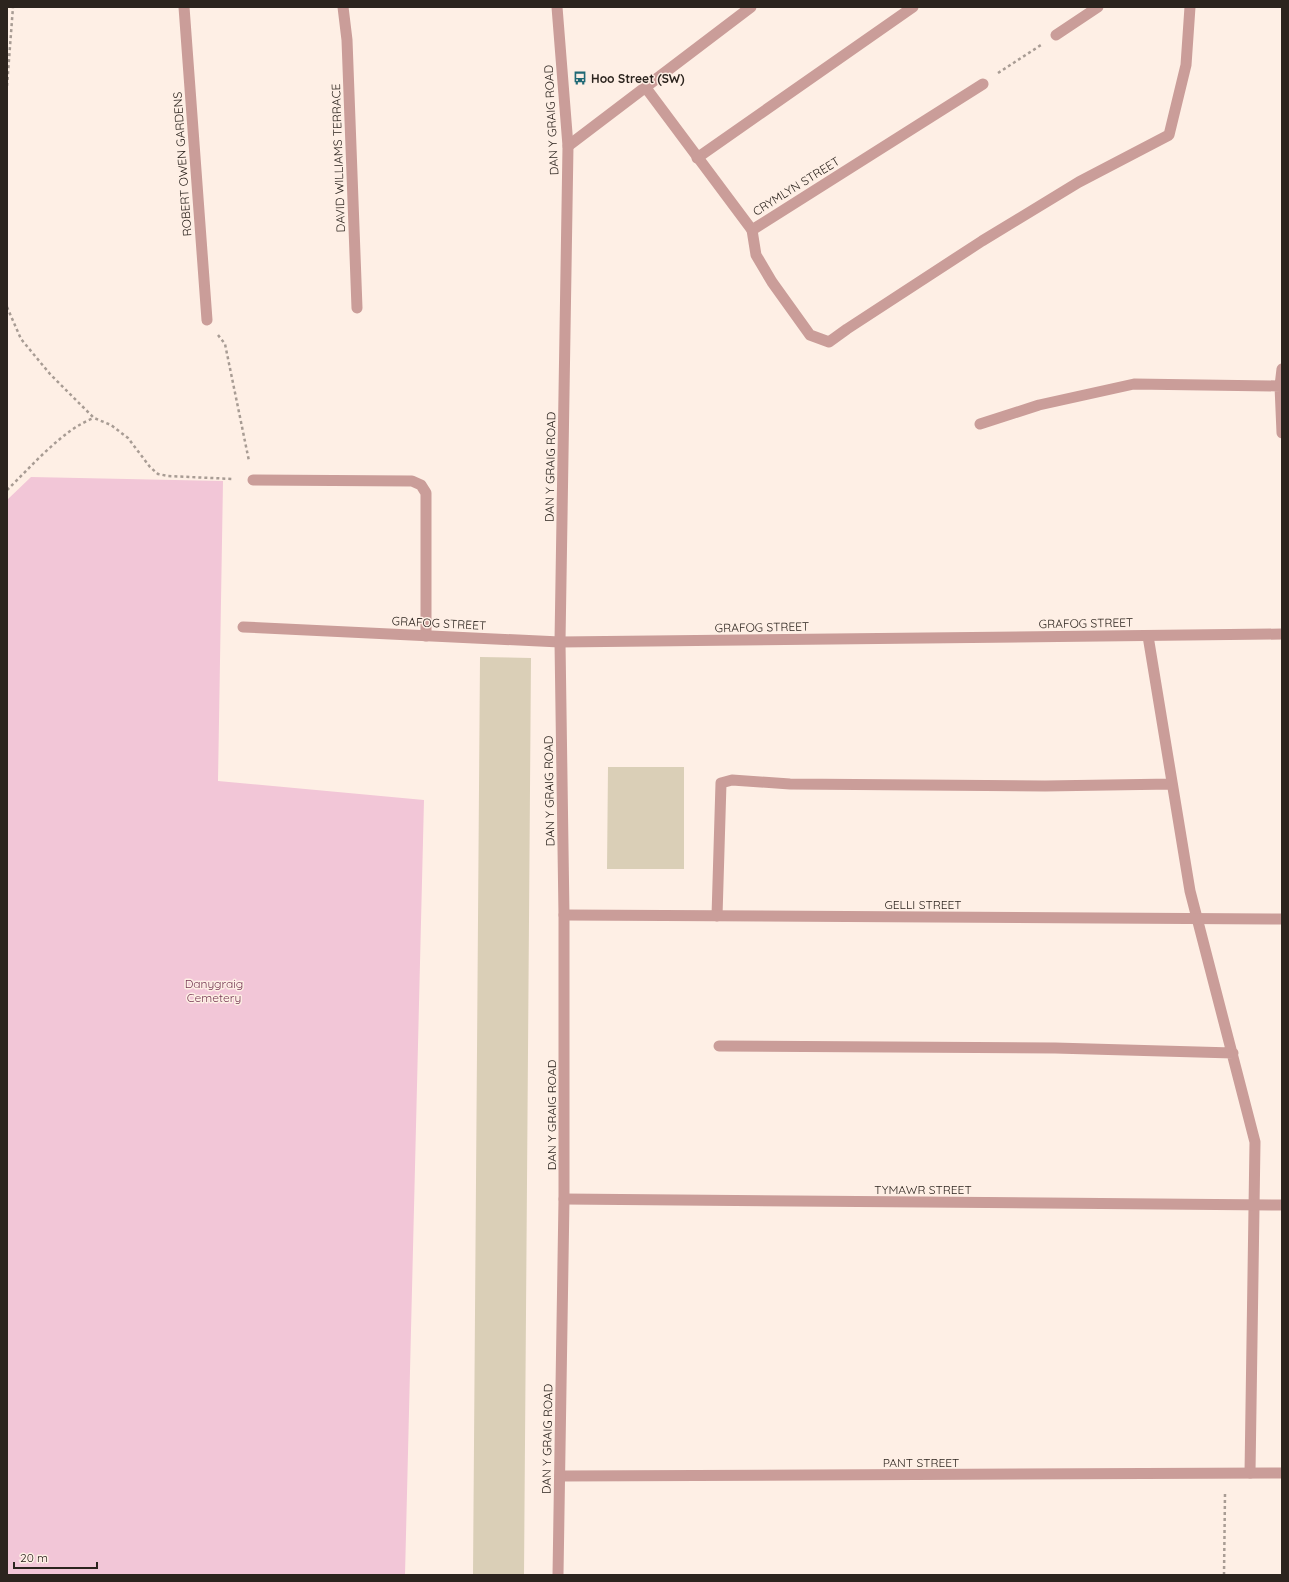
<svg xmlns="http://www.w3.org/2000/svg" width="1289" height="1582" font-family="Quicksand,sans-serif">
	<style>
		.green { fill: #f2c6d7 }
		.building { fill: #dacfb7 }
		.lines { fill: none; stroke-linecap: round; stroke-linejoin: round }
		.path { stroke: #a89c94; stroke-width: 2.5; stroke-dasharray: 3 3; stroke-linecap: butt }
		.service { stroke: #ca9d99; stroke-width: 11 }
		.minor { stroke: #ca9d99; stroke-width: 11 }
		.tertiary { stroke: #ca9d99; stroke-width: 11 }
		.labels { text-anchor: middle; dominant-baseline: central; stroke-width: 3; stroke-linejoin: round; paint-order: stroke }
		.poi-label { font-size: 12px; font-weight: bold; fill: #2c241e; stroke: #feefe5; text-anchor: start }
		.street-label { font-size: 12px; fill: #2c241e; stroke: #feefe5 }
		.park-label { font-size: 12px; fill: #763954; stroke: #feefe5 }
	</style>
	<rect width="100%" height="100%" fill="#feefe5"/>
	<path class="green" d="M31,477L223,481L218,781L424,800L405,1575H7V500Z"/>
	<path class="building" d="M480,657L531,658L524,1575H473Z
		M608,767H684V869H607Z"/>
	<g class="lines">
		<path class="path" d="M998,73L1041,45
			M7,86L13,7
			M7,307L21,339L50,374L94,418L111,425L128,438L150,467L158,474L168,476L233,479
			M218,335L225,344L249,461
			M7,490C31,467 63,429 94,418
			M1224,1575L1225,1494"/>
		<path class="service" d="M697,158L913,7
			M752,230L756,255L772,282L810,335L829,342L847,329L982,241L1079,182L1169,135L1186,65L1190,7
			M253,480L412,481L421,485L426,493V636
			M1148,636L1190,891L1255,1142L1250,1473
			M717,916L721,783L732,780L790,784L1045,786L1172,784
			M719,1046L1055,1048L1233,1053"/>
		<path class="minor" d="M184,7L207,320
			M343,7L347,40L357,308
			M1056,35L1098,7
			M646,88L752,230L983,84
			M568,146L751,7
			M1282,369L1280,386L1282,433
			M980,424L1039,405L1134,384L1280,386
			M243,627L560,642L1282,634
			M564,915L1282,919
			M564,1199L1282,1205
			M560,1476L1282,1473"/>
		<path class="tertiary" d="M557,7L568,146L560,642L564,915V1199L558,1575"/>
	</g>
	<defs>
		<g id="bus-bare" transform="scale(1.08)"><path d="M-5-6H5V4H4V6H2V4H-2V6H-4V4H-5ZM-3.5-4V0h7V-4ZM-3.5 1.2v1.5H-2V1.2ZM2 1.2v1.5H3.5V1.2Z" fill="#216a76" stroke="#feefe5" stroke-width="2.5" paint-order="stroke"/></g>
	</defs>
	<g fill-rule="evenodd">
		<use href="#bus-bare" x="580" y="78"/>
	</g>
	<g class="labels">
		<g class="poi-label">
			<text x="591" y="78">Hoo Street (SW)</text>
		</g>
		<g class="street-label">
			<text transform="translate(551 120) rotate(-93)">DAN Y GRAIG ROAD</text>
			<text transform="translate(338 158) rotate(-92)">DAVID WILLIAMS TERRACE</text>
			<text transform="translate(182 164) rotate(-94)">ROBERT OWEN GARDENS</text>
			<text transform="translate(796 186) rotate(-32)">CRYMLYN STREET</text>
			<text transform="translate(550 467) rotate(-89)">DAN Y GRAIG ROAD</text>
			<text transform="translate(439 623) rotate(3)">GRAFOG STREET</text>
			<text transform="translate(1086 623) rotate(-1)">GRAFOG STREET</text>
			<text transform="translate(762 627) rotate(-1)">GRAFOG STREET</text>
			<text transform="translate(549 791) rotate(-91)">DAN Y GRAIG ROAD</text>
			<text x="923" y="904">GELLI STREET</text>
			<text transform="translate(551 1115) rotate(-90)">DAN Y GRAIG ROAD</text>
			<text x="923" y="1189">TYMAWR STREET</text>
			<text transform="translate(547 1439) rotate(-89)">DAN Y GRAIG ROAD</text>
			<text x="921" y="1462">PANT STREET</text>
		</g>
		<g class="park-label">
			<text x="214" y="983">Danygraig<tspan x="214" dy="14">Cemetery</tspan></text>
		</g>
	</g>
	<rect width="1289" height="1582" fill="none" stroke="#2c241e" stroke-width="16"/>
	<path d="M14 1562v6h83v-6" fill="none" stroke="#2c241e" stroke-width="2"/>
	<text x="20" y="1562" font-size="12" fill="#2c241e" stroke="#feefe5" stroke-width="3" paint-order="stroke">20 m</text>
</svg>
